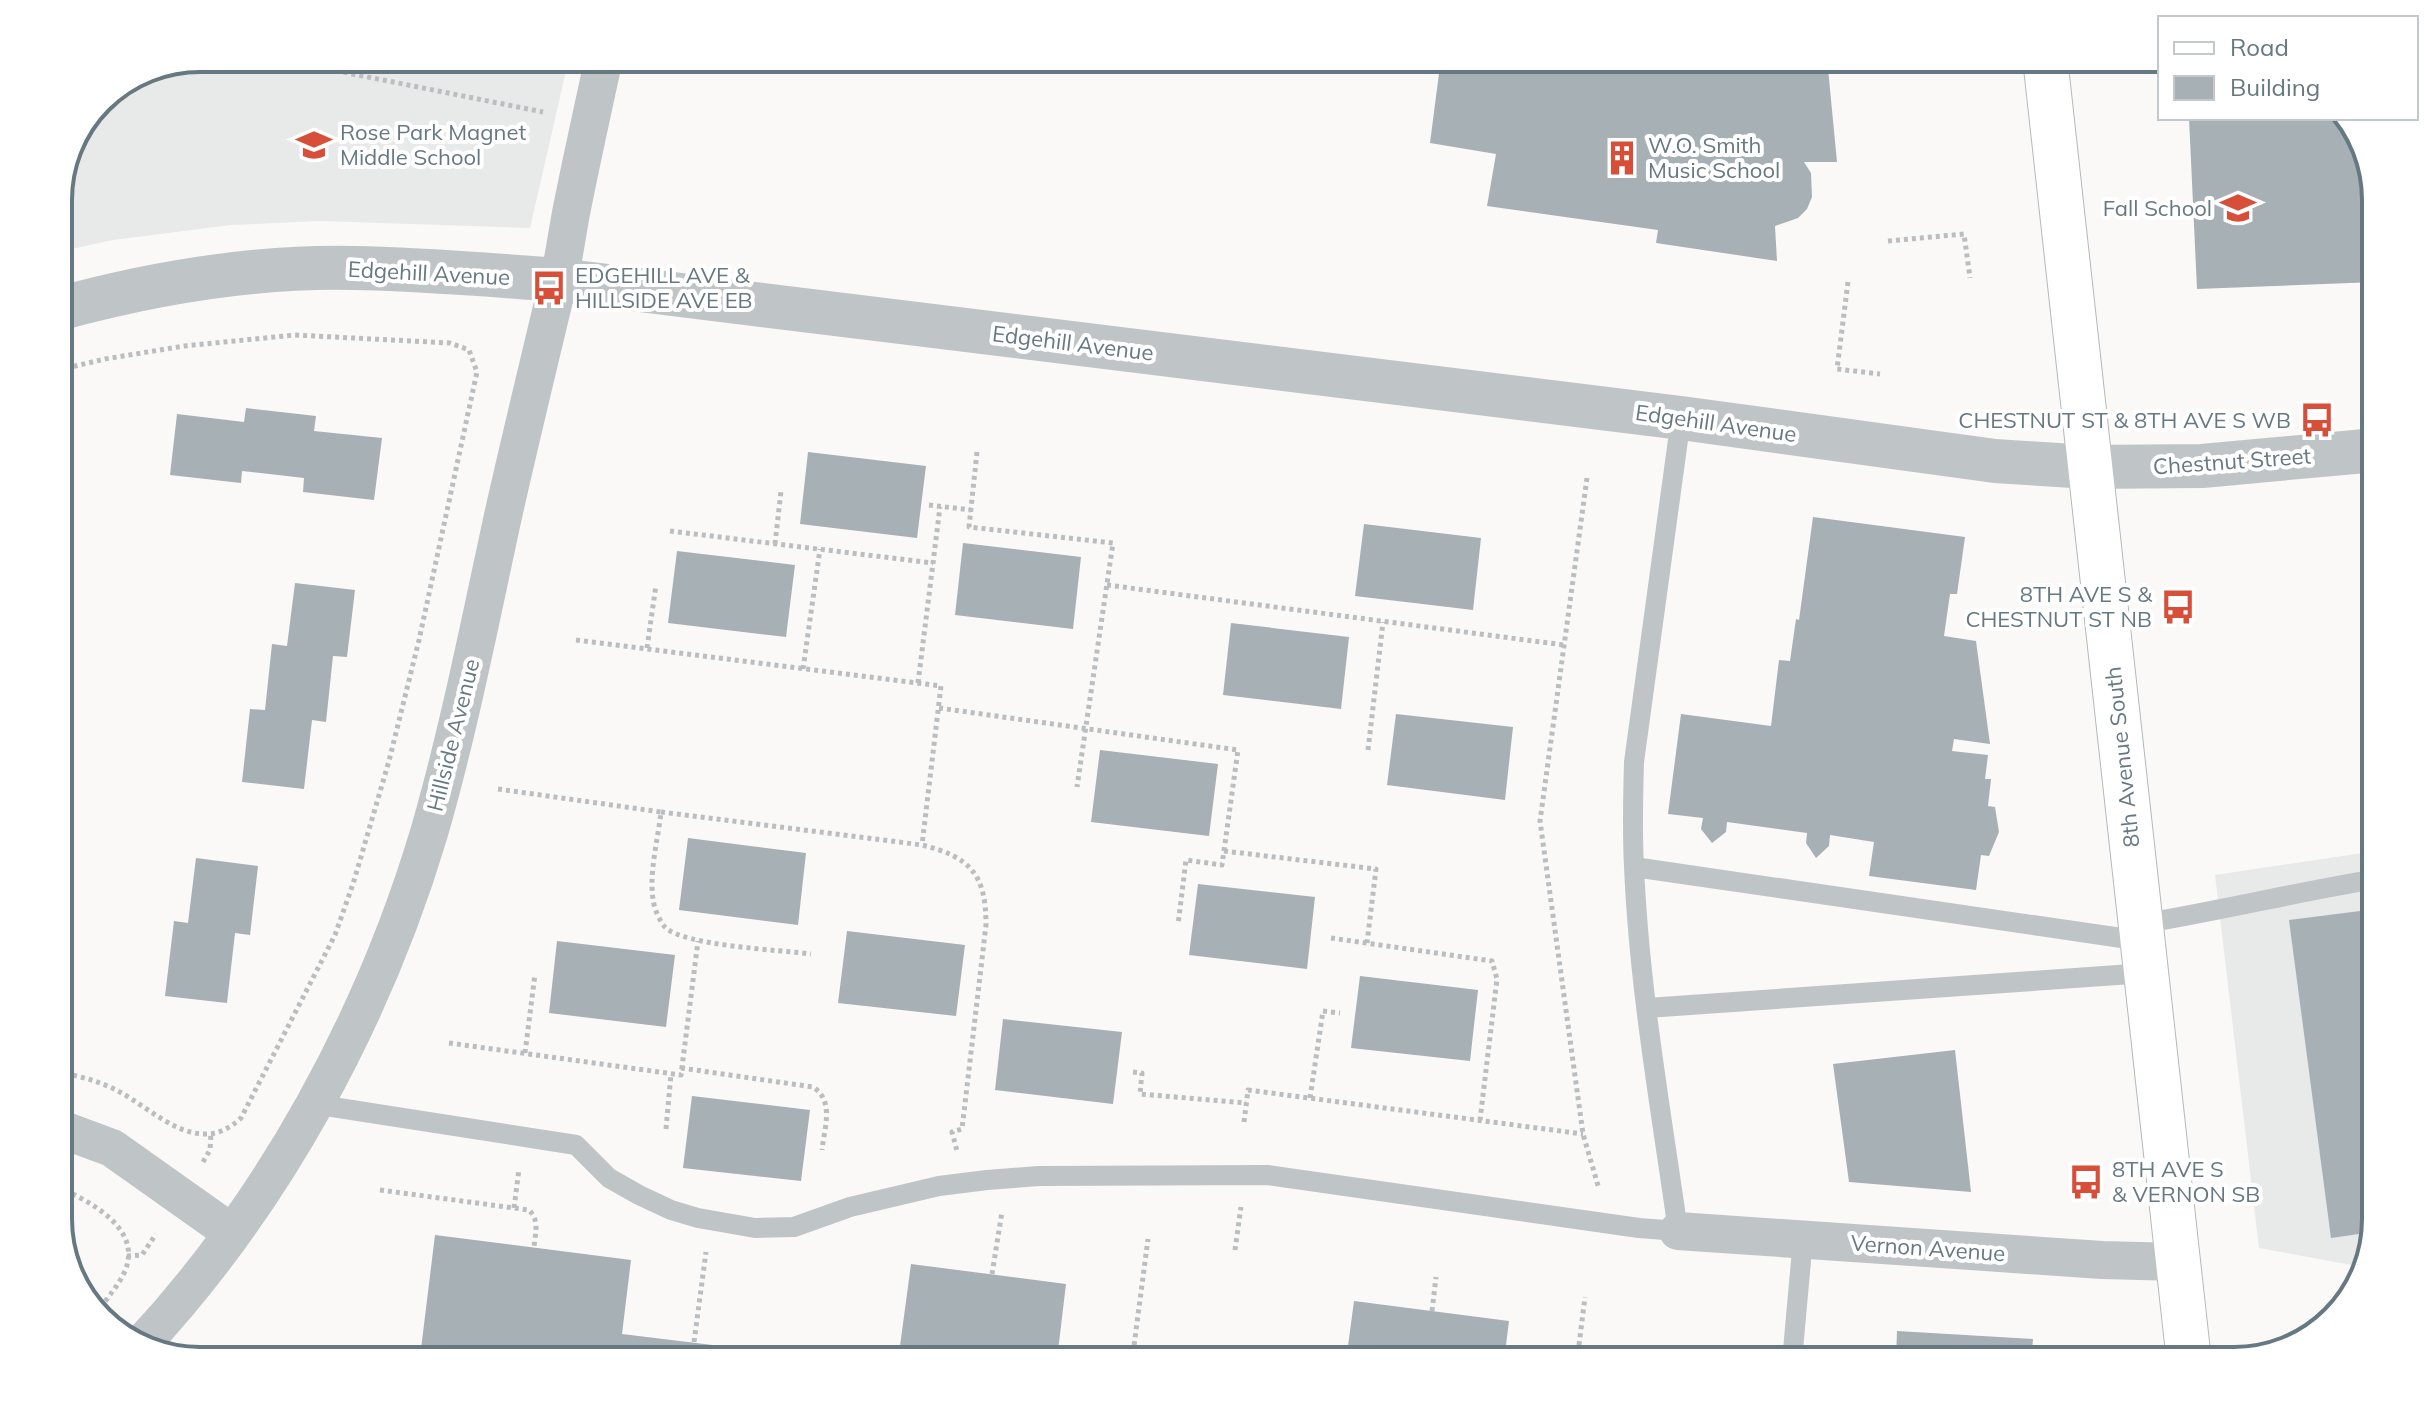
<svg xmlns="http://www.w3.org/2000/svg" width="2434" height="1419" font-family="Mulish,sans-serif">
	<style>
		.built { fill: #e8e9e9 }
		.building { fill: #a6b0b5 }
		.lines { fill: none; stroke-linecap: round; stroke-linejoin: round }
		.primary-casing { stroke: #b3b9bc; stroke-width: 46 }
		.path { stroke: #babec0; stroke-width: 5; stroke-dasharray: 4 4; stroke-linecap: butt }
		.service { stroke: #bfc4c7; stroke-width: 20 }
		.minor { stroke: #bfc4c7; stroke-width: 38 }
		.tertiary { stroke: #bfc4c7; stroke-width: 44 }
		.primary { stroke: #fff; stroke-width: 44 }
		.labels { text-anchor: middle; dominant-baseline: central; stroke-width: 8; stroke-linejoin: round; paint-order: stroke }
		.poi-label { font-size: 22px; fill: #667881; stroke: #fff; text-anchor: start }
		.street-label { font-size: 22px; fill: #667881; stroke: #fff }
		.rim { fill: none; stroke: #667881; stroke-width: 4 }
	</style>
	<rect width="100%" height="100%" fill="#faf9f8"/>
	<path class="built" d="M200,58H569L530,228L320,221L231,225L113,240L58,252V191L100,99L146,69Z
		M2376,851V1220L2363,1267L2259,1248L2215,875Z"/>
	<path class="building" d="M1441,58H1827L1837,162H1804L1811,173L1812,197L1807,209L1798,218L1775,226L1777,261L1656,243L1658,230L1487,206L1496,154L1430,143Z
		M2189,118H2346L2357,128L2376,191V282L2197,289Z
		M246,408L316,416L314,431L382,438L374,500L303,492L304,478L242,471L241,483L170,475L177,414L244,422Z
		M808,452L926,466L917,538L800,524Z
		M1813,517L1965,537L1957,594H1950L1944,636L1976,641L1990,744L1954,739L1952,751L1988,755L1985,779H1991L1988,806L1995,807L1999,832L1989,856L1981,855L1976,890L1869,876L1874,842L1830,835L1829,846L1816,858L1806,843L1807,833L1727,822L1726,832L1712,843L1701,829L1703,818L1668,814L1681,714L1771,726L1779,660L1790,661L1796,619L1799,620Z
		M1364,524L1481,538L1473,610L1355,596Z
		M963,543L1081,557L1073,629L955,615Z
		M677,551L795,565L786,637L668,623Z
		M295,583L355,590L347,657L333,656L326,722L312,720L304,789L242,782L250,709L265,710L272,644L287,646Z
		M1231,623L1349,637L1341,709L1223,695Z
		M1396,714L1513,727L1505,800L1387,785Z
		M1100,750L1218,764L1209,836L1091,822Z
		M688,838L806,853L798,925L679,910Z
		M196,858L258,866L250,935L235,933L227,1003L165,996L174,921L188,923Z
		M1198,884L1315,897L1307,969L1189,955Z
		M2376,909V1220L2373,1232L2331,1238L2289,920Z
		M847,931L965,945L956,1016L838,1003Z
		M557,941L675,955L666,1027L549,1013Z
		M1360,976L1478,990L1470,1061L1351,1048Z
		M1003,1019L1122,1032L1113,1104L995,1090Z
		M1955,1050L1971,1192L1849,1182L1833,1064Z
		M692,1096L810,1110L801,1181L683,1168Z
		M435,1235L631,1260L622,1334L770,1352L769,1361H517L421,1349Z
		M911,1264L1066,1284L1058,1351L1117,1361H898Z
		M1354,1301L1509,1321L1504,1361H1346Z
		M1897,1331L2033,1339L2031,1361H1833V1354L1896,1358Z"/>
	<g class="lines">
		<g class="primary-casing">
			<path id="primary" d="M2045,58C2089,493 2139,927 2189,1361"/>
		</g>
		<path class="path" d="M273,58L543,112
			M1888,241L1964,234L1970,278
			M1848,282L1837,369L1880,374
			M58,370L105,359L184,346L295,335L450,343L469,350L477,372L419,640L389,761L353,884L335,935L241,1118C198,1159 156,1111 118,1091C99,1081 79,1076 58,1072
			M977,452L969,527L1113,543L1077,787
			M1587,478L1540,821L1583,1134L1599,1189
			M929,505L971,510
			M670,531L933,563
			M775,544L781,491
			M1107,585L1564,645
			M576,640L941,686L922,845
			M647,648L656,585
			M803,669L820,549
			M918,683L940,507
			M939,708L1238,750L1222,865L1186,860L1178,925
			M1368,750L1383,622
			M498,789L661,812C658,839 649,872 653,899C654,908 659,920 665,927C683,946 782,950 811,954
			M661,812L922,845C971,857 986,875 986,925L962,1129L952,1132L957,1151
			M1224,851L1376,869L1367,943
			M1331,938L1492,961L1497,979L1480,1120
			M449,1043L681,1075L698,941
			M525,1053L535,974
			M681,1068L813,1087C835,1101 824,1129 822,1150
			M1133,1072L1142,1073L1140,1094L1246,1103
			M1310,1098L1323,1011L1340,1013
			M1244,1122L1248,1090L1583,1134
			M666,1129L671,1074
			M203,1162L210,1150L211,1133
			M58,1187C89,1201 143,1228 125,1271C118,1286 107,1299 96,1312
			M380,1190L529,1210C540,1221 535,1234 534,1247
			M514,1208L519,1169
			M1235,1250L1241,1207
			M127,1256L142,1255L156,1234
			M992,1274L1002,1212
			M1432,1311L1436,1277
			M694,1342L706,1252
			M1132,1361L1148,1239
			M1577,1361L1585,1297"/>
		<path class="service" d="M1634,867L2142,941
			M2140,924C2219,911 2297,892 2376,879
			M1647,1008L2146,973
			M313,1104L576,1145L609,1178L639,1195L671,1210L698,1218L755,1228L794,1227L850,1207L939,1186L987,1180L1039,1176L1267,1175L1639,1228L1678,1231C1661,1110 1639,988 1634,866C1632,831 1633,797 1634,762L1681,418
			M1792,1361L1803,1239"/>
		<path class="minor" d="M58,1128L112,1148L232,1233
			M1678,1231L2102,1260L2178,1262
			M141,1345C274,1202 373,1020 429,833C460,726 481,616 505,507C522,432 540,358 558,283C564,259 567,233 572,208C582,158 593,108 604,58"/>
		<path class="tertiary" d="M58,309C153,283 255,266 353,268C421,269 491,275 559,280L1681,418L1995,461L2089,467L2202,466L2376,450"/>
		<use href="#primary" class="primary"/>
	</g>
	<defs>
		<g id="school-bare" transform="scale(2.76)"><path d="M0-5L7-2L0 1L-7-2ZM-4 1L0 2.5L4 1V4Q0 6-4 4Z" fill="#d84f39" stroke="#fff" stroke-width="2.5" paint-order="stroke"/></g>
		<g id="building-bare" transform="scale(2.76)"><path d="M-4-6H4V6H1V3H-1V6H-4ZM-2.5-4.3h1.7v1.8h-1.7ZM.8-4.3h1.7v1.8H.8ZM-2.5-1h1.7V.8h-1.7ZM.8-1h1.7V.8H.8Z" fill="#d84f39" stroke="#fff" stroke-width="2.5" paint-order="stroke"/></g>
		<g id="bus-bare" transform="scale(2.76)"><path d="M-5-6H5V4H4V6H2V4H-2V6H-4V4H-5ZM-3.5-4V0h7V-4ZM-3.5 1.2v1.5H-2V1.2ZM2 1.2v1.5H3.5V1.2Z" fill="#d84f39" stroke="#fff" stroke-width="2.5" paint-order="stroke"/></g>
	</defs>
	<g fill-rule="evenodd">
		<use href="#school-bare" x="314" y="145"/>
		<use href="#building-bare" x="1622" y="158"/>
		<use href="#school-bare" x="2238" y="208"/>
		<use href="#bus-bare" x="549" y="288"/>
		<use href="#bus-bare" x="2317" y="420"/>
		<use href="#bus-bare" x="2178" y="607"/>
		<use href="#bus-bare" x="2086" y="1182"/>
	</g>
	<g class="labels">
		<g class="poi-label">
			<text x="340" y="132">Rose Park Magnet<tspan x="340" dy="25">Middle School</tspan></text>
			<text x="1648" y="145">W.O. Smith<tspan x="1648" dy="25">Music School</tspan></text>
			<text x="2212" y="208" text-anchor="end">Fall School</text>
			<text x="575" y="275">EDGEHILL AVE &amp;<tspan x="575" dy="25">HILLSIDE AVE EB</tspan></text>
			<text x="2291" y="420" text-anchor="end">CHESTNUT ST &amp; 8TH AVE S WB</text>
			<text x="2152" y="594" text-anchor="end">8TH AVE S &amp;<tspan x="2152" dy="25">CHESTNUT ST NB</tspan></text>
			<text x="2112" y="1169">8TH AVE S<tspan x="2112" dy="25">&amp; VERNON SB</tspan></text>
		</g>
		<g class="street-label">
			<text transform="translate(429 273) rotate(3)">Edgehill Avenue</text>
			<text transform="translate(1073 343) rotate(7)">Edgehill Avenue</text>
			<text transform="translate(1716 423) rotate(8)">Edgehill Avenue</text>
			<text transform="translate(2232 461) rotate(-4)">Chestnut Street</text>
			<text transform="translate(453 735) rotate(-76)">Hillside Avenue</text>
			<text transform="translate(2122 757) rotate(-96)">8th Avenue South</text>
			<text transform="translate(1928 1248) rotate(4)">Vernon Avenue</text>
		</g>
	</g>
	<path d="M0 0H2434V1419H0ZM200 72H2234A128 128 0 0 1 2362 200V1219A128 128 0 0 1 2234 1347H200A128 128 0 0 1 72 1219V200A128 128 0 0 1 200 72Z" fill="#fff" fill-rule="evenodd"/>
	<path class="rim" d="M200 72H2234A128 128 0 0 1 2362 200V1219A128 128 0 0 1 2234 1347H200A128 128 0 0 1 72 1219V200A128 128 0 0 1 200 72Z"/>
	<rect x="2158" y="16" width="260" height="104" fill="#ffffff" stroke="#c2c9cd" stroke-width="2"/>
	<rect x="2174" y="42" width="40" height="12" fill="#ffffff" stroke="#c2c9cd" stroke-width="2"/>
	<text x="2230" y="56" font-size="24" fill="#667881">Road</text>
	<rect x="2174" y="76" width="40" height="24" fill="#a6b0b5" stroke="#c2c9cd" stroke-width="2"/>
	<text x="2230" y="96" font-size="24" fill="#667881">Building</text>
</svg>
